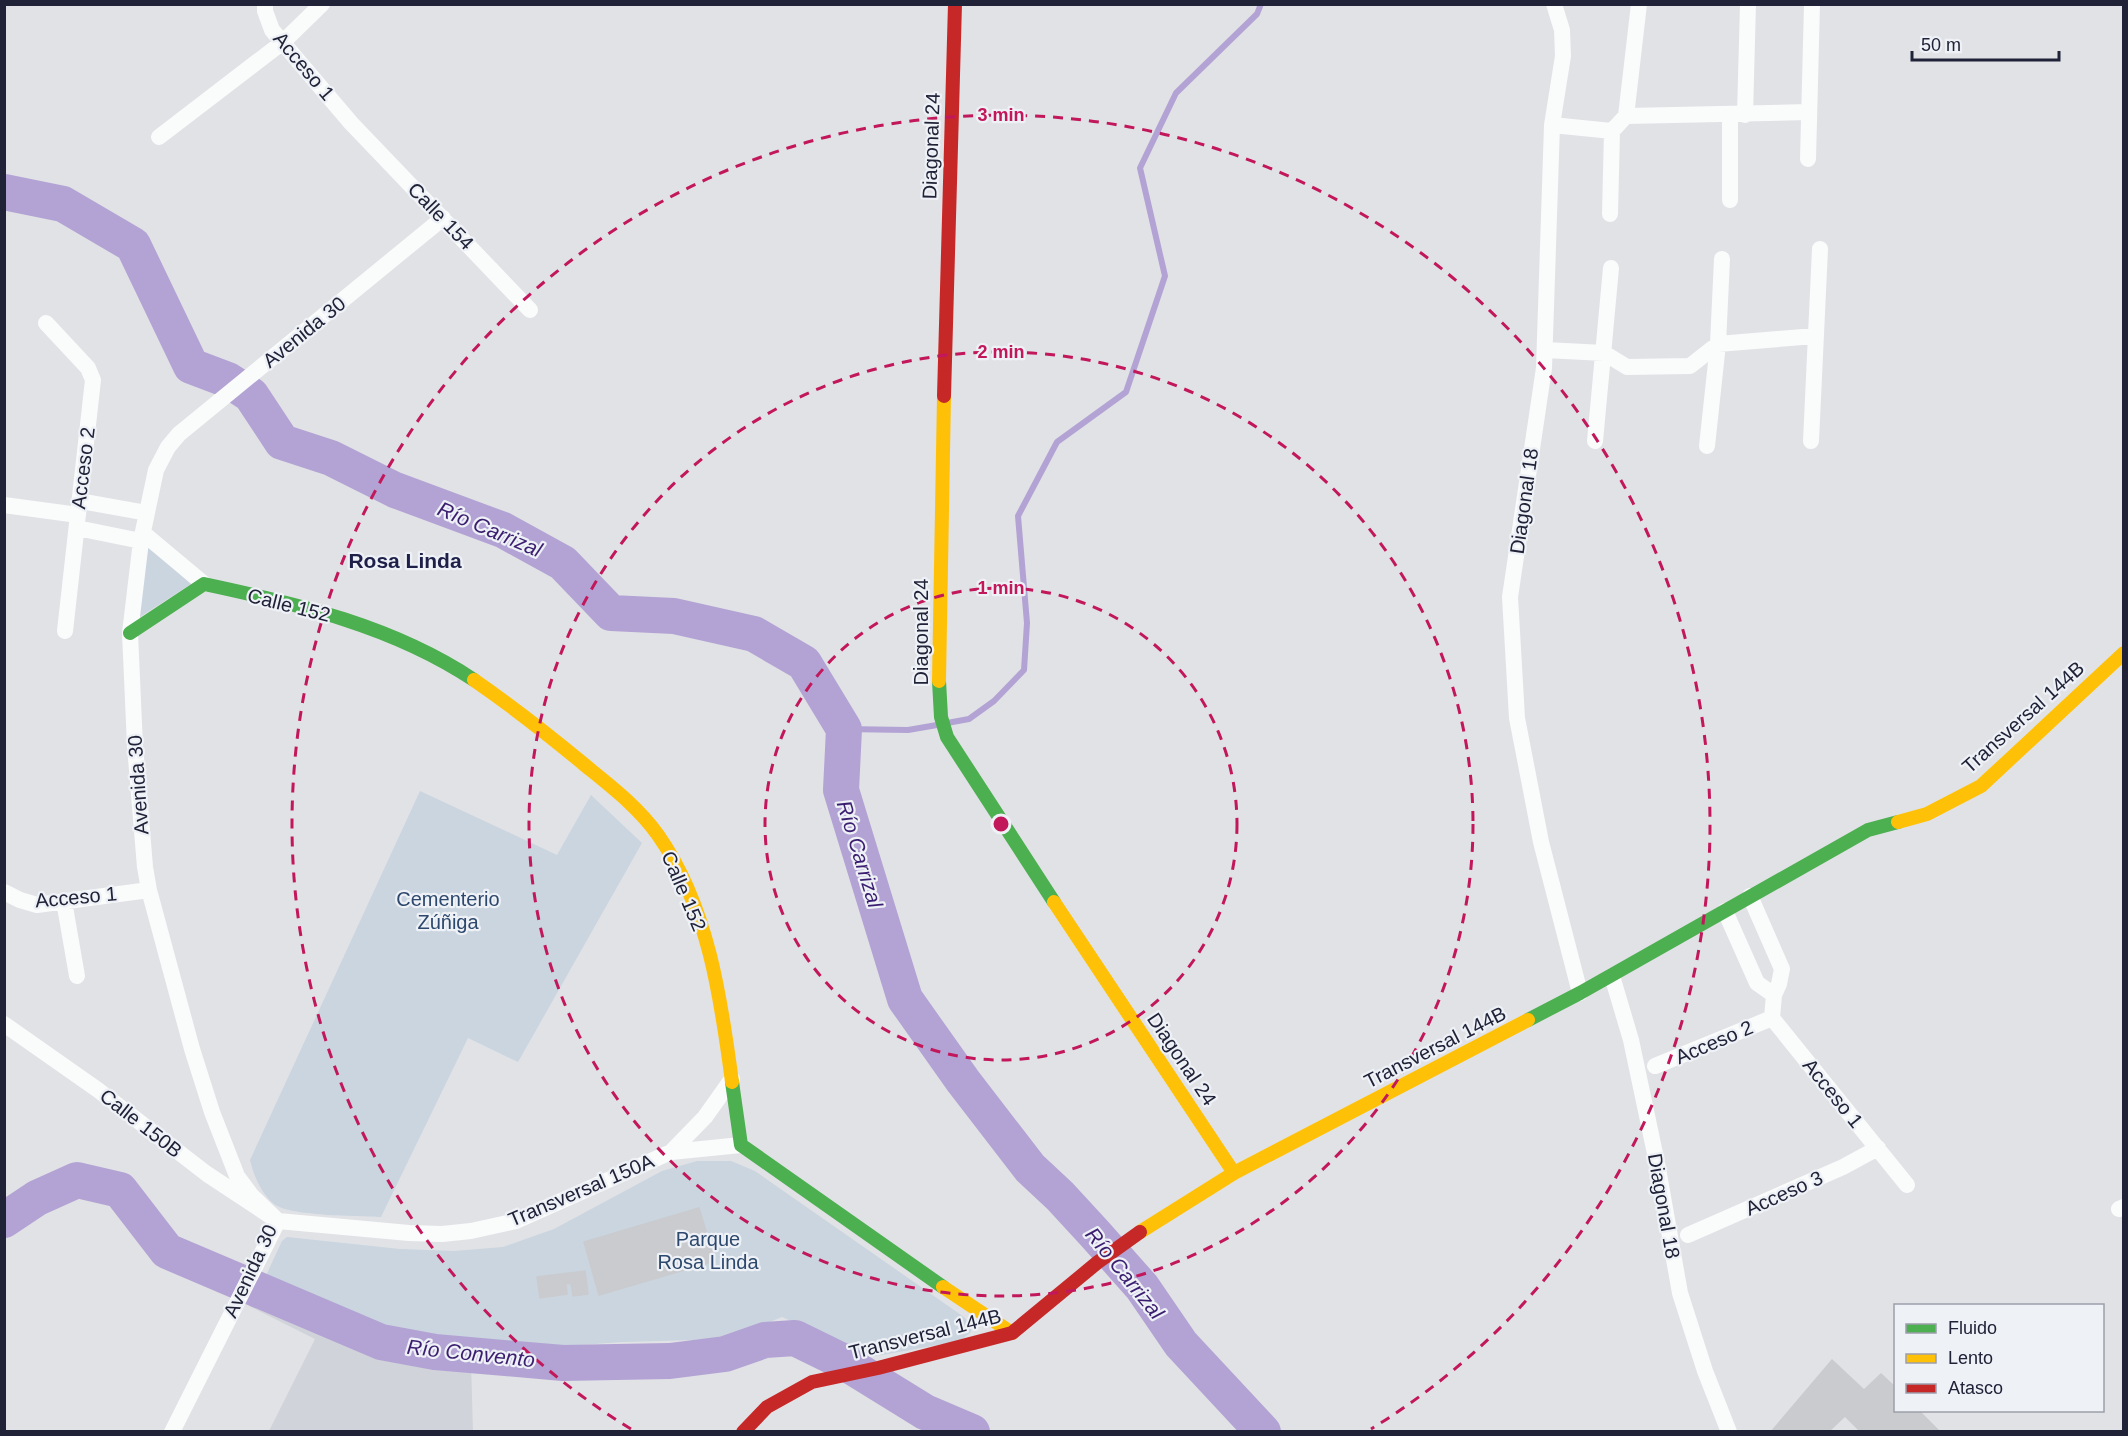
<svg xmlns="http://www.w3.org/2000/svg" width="2128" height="1436" font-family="Arial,sans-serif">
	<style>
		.built { fill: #d0d3da }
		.green { fill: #cad5df }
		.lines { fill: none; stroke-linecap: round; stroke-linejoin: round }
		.stream { stroke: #b3a3d4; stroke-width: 6 }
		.river { stroke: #b3a3d4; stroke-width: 36 }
		.building { fill: #cacbcf; stroke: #cacbcf; stroke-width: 1.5 }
		.street { stroke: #fafbfb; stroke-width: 16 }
		.fast { stroke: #4caf50; stroke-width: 14 }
		.slow { stroke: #ffc107; stroke-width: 14 }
		.jam { stroke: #c62828; stroke-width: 14 }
		.ring { fill: none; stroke: #c2185b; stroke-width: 3; stroke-dasharray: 10 8 }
		.labels { text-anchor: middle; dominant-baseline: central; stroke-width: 4.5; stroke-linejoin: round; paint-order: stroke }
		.street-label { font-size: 20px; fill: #202238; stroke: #eef1f6 }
		.park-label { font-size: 20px; fill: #2d486d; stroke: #eef1f6 }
		.water-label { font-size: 21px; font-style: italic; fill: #3b1e70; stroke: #eef1f6 }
		.neighbourhood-label { font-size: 21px; font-weight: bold; fill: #1e2049; stroke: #eef1f6 }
		.centre { fill: #c2185b; stroke: #eef1f6; stroke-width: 3 }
		.ring-label { font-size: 18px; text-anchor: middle; font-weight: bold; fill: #c2185b; stroke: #eef1f6; stroke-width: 4.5; stroke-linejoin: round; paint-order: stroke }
	</style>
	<rect width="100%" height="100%" fill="#e1e2e6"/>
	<path class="built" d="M254,1296L396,1356L471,1363L473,1431H269L315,1339L249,1306Z"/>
	<path class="green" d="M148,546L191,584L138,618Z
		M420,791L557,855L591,795L642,843L518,1062L468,1038L381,1217C360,1216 288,1216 274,1204C261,1193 254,1176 250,1160Z
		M697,1161H731L755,1171L964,1317L971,1325V1332L960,1341L871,1357L782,1317L728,1339L623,1342L525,1349L425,1339L263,1282L282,1241L287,1237L400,1249L454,1251L503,1247L554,1229L662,1171Z"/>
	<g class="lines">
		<path class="stream" d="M947,723L969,719L994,701L1024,670L1027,623L1018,516L1057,442L1126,392L1165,276L1140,168L1176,93L1257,14L1261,4
			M844,729L908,730L937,725"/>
		<path class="river" d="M4,192L63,204L133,245L191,366L228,380L251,395L282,442L331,458L395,490L503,530L563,563L611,613L674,616L754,634L804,663L844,729L841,790L905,999L963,1081L1030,1168L1060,1196L1095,1234L1142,1287L1181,1344L1263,1432
			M4,1220L37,1198L77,1180L120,1190L167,1251L381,1342L435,1352L563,1363L670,1361L725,1354L765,1340L795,1338L844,1362L925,1412L972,1432"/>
	</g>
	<path class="building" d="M699,1208L715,1261L599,1295L584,1242Z
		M585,1271L588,1294L573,1296L571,1283L566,1284L567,1294L540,1298L537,1277Z
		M1832,1360L1864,1390L1881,1374L1896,1388V1410H1918L1940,1432H1861L1845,1416L1828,1432H1771Z"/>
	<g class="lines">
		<path class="street" d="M265,4V11L272,30L351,123L530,310
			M1554,4L1562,30L1563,56L1552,125L1544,368L1510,597L1517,718L1541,842L1580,993
			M1730,114V200
			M1745,115L1748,4
			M1626,116L1639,4
			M1552,125L1612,131L1626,116L1809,112
			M159,137L283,42L322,4
			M1808,159L1812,4
			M1610,214L1612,131
			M46,323L88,368L93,380L65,631
			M1545,350L1604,353L1627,367L1690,366L1718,344L1815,336
			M1595,441L1611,268
			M1811,441L1820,249
			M1707,446L1718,344L1722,259
			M80,501L147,513
			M4,505L78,515
			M77,528L141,541
			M143,533L204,584
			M4,892L20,900L37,905L149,890
			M1750,896L1782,969L1779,984L1774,995L1772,1018L1907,1185
			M64,901L77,976
			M1725,911L1757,983L1774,995
			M1612,976L1631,1040L1657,1163L1680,1293L1705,1371L1729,1432
			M4,1024L98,1090L207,1174L278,1221L409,1233L442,1234L471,1231L516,1221L671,1152L741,1145
			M1655,1066L1772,1018
			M671,1152L705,1117L732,1079
			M2119,1209L2124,1207
			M278,1221L251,1195L237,1176L212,1112L192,1049L149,890L145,867L135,746L130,633L141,541L156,470L168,447L179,434L443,218
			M1688,1235L1843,1167L1878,1148
			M172,1432L278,1221"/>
		<path class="fast" d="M130,633L204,584C298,604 393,626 474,680
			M939,681L941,717L947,737L1054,902
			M1528,1020L1580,993L1868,830L1898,822
			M732,1082L741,1145L943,1287"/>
		<path class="slow" d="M474,680C513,707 550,736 586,766C612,787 639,808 658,835C708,906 721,998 732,1082
			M939,681L944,396
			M1898,822L1927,814L1981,786L2124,653
			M1054,902L1234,1173
			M1140,1232L1234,1173L1528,1020
			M943,1287L1012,1333"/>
		<path class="jam" d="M944,396L955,4
			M743,1432L767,1407L812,1382L878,1368L1012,1333L1098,1262L1140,1232"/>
	</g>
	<g class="ring">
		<circle cx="1001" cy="824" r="236"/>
		<circle cx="1001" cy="824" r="472"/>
		<path d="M631 1429A709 709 0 1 1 1371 1429"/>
	</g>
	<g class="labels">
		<g class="street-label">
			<text transform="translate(304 66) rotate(50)">Acceso 1</text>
			<text transform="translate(931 146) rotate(-88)">Diagonal 24</text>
			<text transform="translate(441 216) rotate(46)">Calle 154</text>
			<text transform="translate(304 332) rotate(-39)">Avenida 30</text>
			<text transform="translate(83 468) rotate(-83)">Acceso 2</text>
			<text transform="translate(1524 501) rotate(-82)">Diagonal 18</text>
			<text transform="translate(289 605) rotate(14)">Calle 152</text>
			<text transform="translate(921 632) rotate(-90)">Diagonal 24</text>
			<text transform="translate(2023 717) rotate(-42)">Transversal 144B</text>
			<text transform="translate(138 785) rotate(-94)">Avenida 30</text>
			<text transform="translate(684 891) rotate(67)">Calle 152</text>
			<text transform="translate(76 897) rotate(-5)">Acceso 1</text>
			<text transform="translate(1714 1042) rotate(-23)">Acceso 2</text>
			<text transform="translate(1435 1047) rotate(-27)">Transversal 144B</text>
			<text transform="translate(1182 1059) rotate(56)">Diagonal 24</text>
			<text transform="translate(1833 1093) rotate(51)">Acceso 1</text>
			<text transform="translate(141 1123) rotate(38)">Calle 150B</text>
			<text transform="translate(581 1190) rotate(-23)">Transversal 150A</text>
			<text transform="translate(1784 1193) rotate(-24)">Acceso 3</text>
			<text transform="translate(1664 1206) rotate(80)">Diagonal 18</text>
			<text transform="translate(250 1271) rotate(-65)">Avenida 30</text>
			<text transform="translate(925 1334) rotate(-14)">Transversal 144B</text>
		</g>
		<g class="park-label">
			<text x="448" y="899">Cementerio<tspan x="448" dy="23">Zúñiga</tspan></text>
			<text x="708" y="1239">Parque<tspan x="708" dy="23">Rosa Linda</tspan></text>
		</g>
		<g class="water-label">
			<text transform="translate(490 529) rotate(23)">Río Carrizal</text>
			<text transform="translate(860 854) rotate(73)">Río Carrizal</text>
			<text transform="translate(1125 1273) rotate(51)">Río Carrizal</text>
			<text transform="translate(471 1353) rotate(6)">Río Convento</text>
		</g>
		<g class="neighbourhood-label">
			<text x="405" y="560">Rosa Linda</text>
		</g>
	</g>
	<circle cx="1001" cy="824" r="9" class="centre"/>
	<g class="ring-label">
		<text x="1001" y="121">3 min</text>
		<text x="1001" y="358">2 min</text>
		<text x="1001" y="594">1 min</text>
	</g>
	<rect width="2128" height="1436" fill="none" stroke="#202238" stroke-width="12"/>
	<rect x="1894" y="1304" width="210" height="108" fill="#eef1f6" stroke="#9c9eaa" stroke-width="1.5"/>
	<rect x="1906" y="1324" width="30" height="9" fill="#4caf50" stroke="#9c9eaa" stroke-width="1.5"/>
	<text x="1948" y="1334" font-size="18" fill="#202238">Fluido</text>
	<rect x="1906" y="1354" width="30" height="9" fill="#ffc107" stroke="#9c9eaa" stroke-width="1.5"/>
	<text x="1948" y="1364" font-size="18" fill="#202238">Lento</text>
	<rect x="1906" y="1384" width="30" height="9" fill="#c62828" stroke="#9c9eaa" stroke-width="1.5"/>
	<text x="1948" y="1394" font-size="18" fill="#202238">Atasco</text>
	<path d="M1912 51v9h147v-9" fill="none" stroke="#202238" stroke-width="3"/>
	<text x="1921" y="51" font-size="18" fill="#202238" stroke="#eef1f6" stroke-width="4.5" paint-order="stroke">50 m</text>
</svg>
